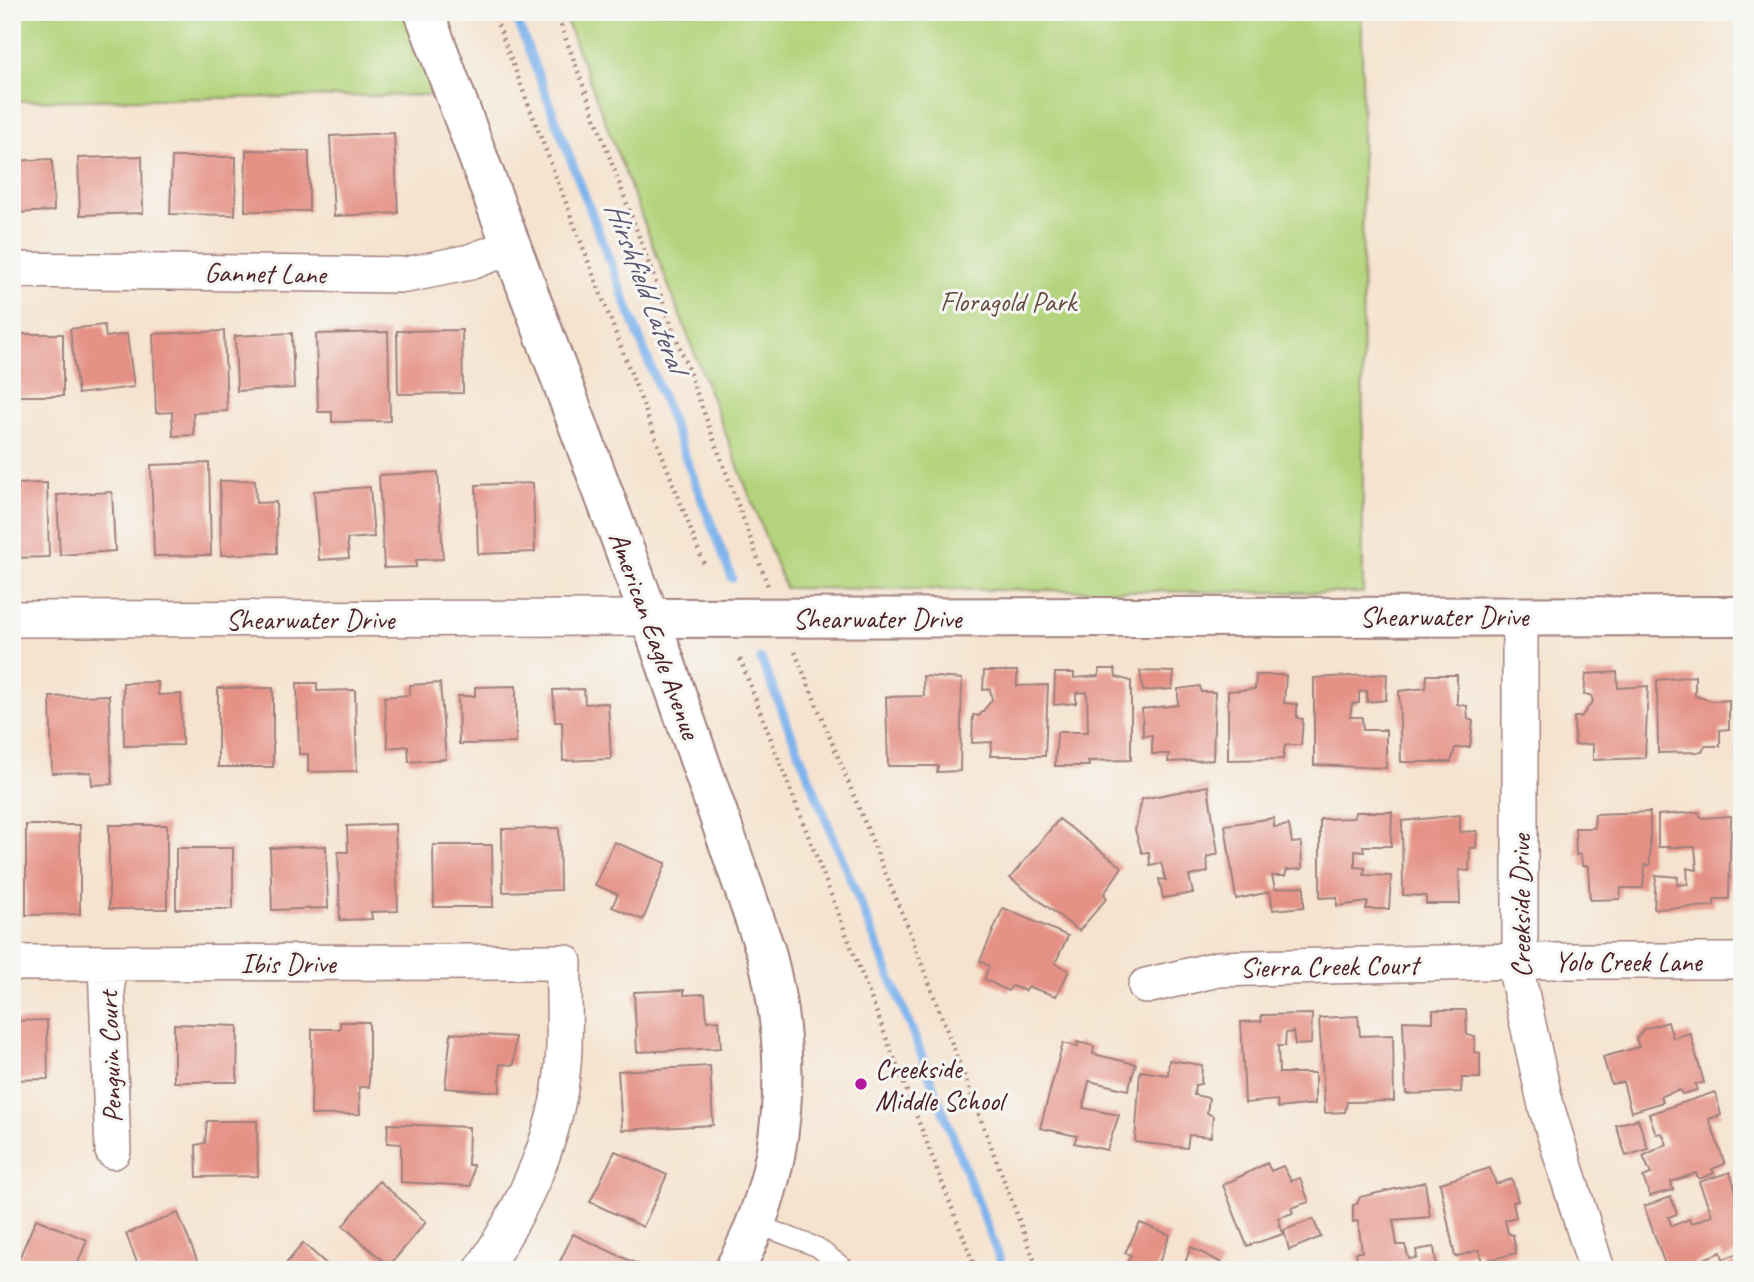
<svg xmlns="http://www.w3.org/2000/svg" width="1754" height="1282" font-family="Caveat,sans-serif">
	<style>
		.green { fill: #b3d47c; stroke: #7e7a54; stroke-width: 2 }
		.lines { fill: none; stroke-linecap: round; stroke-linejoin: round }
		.stream { stroke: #80b4ed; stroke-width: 9 }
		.building { fill: #e59185 }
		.lane-casing { stroke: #a0817d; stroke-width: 21 }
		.street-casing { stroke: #a0817d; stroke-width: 38 }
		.secondary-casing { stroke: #a0817d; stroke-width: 42 }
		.path { stroke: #a0817d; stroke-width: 4.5; stroke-dasharray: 2 5; stroke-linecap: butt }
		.lane { stroke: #fff; stroke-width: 18 }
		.street { stroke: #fff; stroke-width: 35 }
		.secondary { stroke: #fff; stroke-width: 38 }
		.poi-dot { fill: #b5179e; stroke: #f6f6f2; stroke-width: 2.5 }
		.labels { text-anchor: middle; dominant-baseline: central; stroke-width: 6; stroke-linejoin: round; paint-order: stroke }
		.street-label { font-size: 28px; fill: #4a1f2b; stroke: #f6f6f2 }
		.park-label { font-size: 28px; fill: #644c3f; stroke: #f6f6f2 }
		.poi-label { font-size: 28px; fill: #4a1f2b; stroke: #f6f6f2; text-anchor: start }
		.water-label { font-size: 30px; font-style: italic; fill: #5d536f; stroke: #f6f6f2 }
	</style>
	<rect width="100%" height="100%" fill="#f6f6f2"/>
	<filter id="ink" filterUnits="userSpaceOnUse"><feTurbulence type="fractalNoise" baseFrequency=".0143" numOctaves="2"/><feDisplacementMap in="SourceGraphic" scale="14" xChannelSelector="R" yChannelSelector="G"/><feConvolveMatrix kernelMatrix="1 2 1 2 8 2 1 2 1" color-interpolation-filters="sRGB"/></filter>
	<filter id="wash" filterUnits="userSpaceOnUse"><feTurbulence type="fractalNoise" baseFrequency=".00686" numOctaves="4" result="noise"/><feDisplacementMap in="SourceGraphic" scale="28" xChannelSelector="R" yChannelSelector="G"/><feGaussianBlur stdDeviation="1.57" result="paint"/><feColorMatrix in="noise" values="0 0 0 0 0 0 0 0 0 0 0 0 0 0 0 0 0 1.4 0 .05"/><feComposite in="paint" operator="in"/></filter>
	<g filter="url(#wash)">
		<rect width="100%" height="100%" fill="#f5e3cf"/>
		<path class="green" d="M12,12H409L440,95L12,101Z
			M563,12H1362L1363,593L785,588Z"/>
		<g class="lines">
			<path class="stream" d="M514,12L732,578
				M761,659L915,1038L1004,1270"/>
		</g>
		<g id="blocks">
			<path class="building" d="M394,133L398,213L334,216L330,136Z
				M246,150L309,151V211H245Z
				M142,156L143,213L80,215L78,158Z
				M172,157H236L235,215L170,214Z
				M52,159L54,211L12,213V161Z
				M104,325L106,337L127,334L134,387L78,394L70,329Z
				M462,330L463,393L398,394L397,331Z
				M224,331L227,411L193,413L194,435L173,436L172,412L156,413L153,334Z
				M388,332L390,421L332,422V412H318L316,334Z
				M292,333L294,388L237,391L235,336Z
				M12,334H63V396H12Z
				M209,463L211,555L154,556L151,465Z
				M438,472L443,559L416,560V567L384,568L379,475Z
				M255,480L256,503L276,502L277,553L221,555L220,481Z
				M47,483L49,557L12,558V484Z
				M533,483L535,552L478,554L476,485Z
				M370,487L374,537L347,539L349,558L319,560L314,491Z
				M112,492L115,551L60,555L57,495Z
				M1099,669H1115L1116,677L1131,681V760L1088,761L1089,766H1055L1057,732H1088L1087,692L1076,693V703L1054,705L1055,673H1074V678L1099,676Z
				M984,671H1017V686L1048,685L1045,756H990L992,742L972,743L973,715L979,716L992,700L990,689L983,690Z
				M1140,671L1174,672L1172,689L1143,691Z
				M1617,672L1618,688L1648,686L1645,758L1593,760V744L1575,745L1574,717H1581L1593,701L1591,695H1584L1586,674Z
				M1387,674L1386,700L1367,702V691L1359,692V703L1352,704L1350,717H1362L1363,730H1386V768L1314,765V678Z
				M1256,675H1286L1284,703L1297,704V718L1303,719L1301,745H1285L1283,759L1228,760V691L1255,689Z
				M1427,675H1457V704L1467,706L1468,719L1473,721L1470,747L1455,748L1451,762H1401L1399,691L1426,688Z
				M923,676L962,679L960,771L937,772L938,766H888L886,697L924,696Z
				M1695,676V696L1713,701L1729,700V729L1720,730V746H1705L1702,752L1658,753L1657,680Z
				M158,682V695L181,694L182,745L124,746L123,683Z
				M297,683H317V691L355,690L357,771L308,772V754H299Z
				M440,683L446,759L409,762L408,746L388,748L384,697L410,695V685Z
				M516,686V743L459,744L458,696H475V687Z
				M1200,686L1201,692H1215L1213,760L1168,762L1169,754H1152V735L1143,736L1142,709L1178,705V689Z
				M218,688H273V767H218Z
				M584,689L585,704L608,703L611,759L563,761L562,722H555L553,690Z
				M109,695L112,784L92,785L91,772L52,773L50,697Z
				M12,749H14L15,772H12Z
				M1208,786L1218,854L1207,857L1208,872L1189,876L1193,893L1163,898L1159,879L1166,880L1161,863L1150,865L1149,852L1142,853L1135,830L1142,799Z
				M1355,812H1392L1391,846H1363L1364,852L1355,851V867L1365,868L1364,875L1391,876L1389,909H1366L1368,902L1337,906V897L1320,898V819L1354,818Z
				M1650,812V865H1645L1643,888H1621L1620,899L1590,900L1588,866H1582L1581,854L1576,855L1575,828H1594L1595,814Z
				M1699,812L1701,818L1731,816L1729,899H1714V906L1654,909L1656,875L1678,877L1677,885L1688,884L1687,868L1697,870L1695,847H1658V815Z
				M1460,815V832L1477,831L1476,848H1470L1469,871L1459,870L1460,904H1426V896L1403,895L1402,821Z
				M1274,818V827L1289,825L1292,843L1301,842L1302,869L1287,870L1285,876H1272L1275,889L1304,886V907L1273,910L1270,892L1236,899L1225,825Z
				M1059,819L1122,867L1104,894L1107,898L1079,931L1010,878Z
				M395,824L398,911L371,912L372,919L340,920L338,852H348L347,826Z
				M26,825H80V914L26,915Z
				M109,825H167V909H109Z
				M559,828L560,890L503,892L502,829Z
				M614,842L666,863L643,920L612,907L618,894L595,885Z
				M433,845H492L493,907H434Z
				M326,846L328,908L272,910L270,848Z
				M176,848H233V909H176Z
				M1003,908L1068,936L1055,963L1069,971L1056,996L1029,987L1025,991L1012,986L1008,991L984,979L989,966L980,961Z
				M684,990V995L705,994L707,1021L719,1020L721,1048L637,1052L634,992Z
				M1433,1010H1466L1467,1035L1475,1037L1474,1052L1480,1053V1078H1462L1461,1092L1406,1094L1403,1021L1433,1022Z
				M1312,1014L1311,1044L1295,1045L1293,1032L1286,1033L1285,1046H1278L1279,1073H1315V1104L1278,1108L1277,1100L1245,1103L1241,1022L1262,1021L1261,1015Z
				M1358,1016L1360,1036L1393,1035L1394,1101L1347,1102L1345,1112L1325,1113L1319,1018Z
				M47,1020L48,1079L12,1080V1021Z
				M340,1022H369V1087H359L360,1114L311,1115L312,1029H340Z
				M1668,1022L1673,1038L1690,1033L1704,1083L1695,1084L1697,1090L1682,1094L1680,1090L1661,1096L1663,1102L1631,1112L1623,1082L1611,1084L1603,1057L1639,1047L1636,1039L1644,1029Z
				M174,1024L238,1026L237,1082H174Z
				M451,1033L515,1037L514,1065L500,1064V1092L445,1088Z
				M1077,1042L1094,1046L1093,1054L1136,1064L1128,1090L1089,1081L1083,1108L1119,1115L1107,1150L1074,1143L1077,1136L1040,1128L1063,1043L1078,1047Z
				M1169,1060L1202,1065L1201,1084L1195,1085L1194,1095L1209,1098L1207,1113L1213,1116L1211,1137L1189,1135L1187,1148L1135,1142L1140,1071L1168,1075Z
				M710,1066L713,1125L622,1130L618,1071Z
				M1715,1092L1721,1115L1709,1119L1725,1164L1712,1169L1714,1173L1699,1179L1696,1173L1671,1182L1673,1190L1650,1196L1643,1177L1651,1174L1643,1156L1667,1144L1662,1133L1656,1134L1649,1114Z
				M1638,1119L1648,1149L1626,1156L1616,1125Z
				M207,1121H257L258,1176L197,1177L196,1145L205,1143Z
				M388,1124L469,1127L468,1165H473L471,1186L401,1182V1144L387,1143Z
				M615,1151L667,1175L643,1227L590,1202Z
				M12,1160L16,1183H12Z
				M1267,1163L1271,1171L1283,1166L1291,1181L1300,1178L1309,1202L1291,1208L1293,1213L1278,1218L1283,1234L1247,1246L1223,1185Z
				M1490,1168L1496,1184L1512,1179L1518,1201L1513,1202L1516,1217L1505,1220L1508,1233L1513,1235L1516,1253L1482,1262L1479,1250L1455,1257L1440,1183Z
				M1730,1172L1742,1211V1252L1723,1259L1721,1252L1694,1263V1270H1667L1644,1206L1671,1197L1677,1214L1668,1217L1672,1226L1689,1219L1691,1224L1712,1215L1699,1182Z
				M379,1181L426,1222L389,1266L343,1226Z
				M1425,1182L1430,1217L1393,1220L1397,1245H1405L1409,1259L1417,1258L1416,1250L1434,1247L1437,1270H1363L1362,1262H1357L1356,1252H1362L1358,1221L1353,1222V1205L1357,1204L1360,1197Z
				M178,1213L201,1270H140L126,1234Z
				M36,1219L87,1240L75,1270H14Z
				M1313,1219L1321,1237L1289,1250L1284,1230Z
				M1140,1223L1170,1235L1156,1270H1124L1131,1255L1125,1253Z
				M573,1234L639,1265L637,1270H556Z
				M303,1243L333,1270H281Z
				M1191,1247L1222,1263L1218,1270H1196L1185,1263Z
				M1739,1262L1741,1270H1716V1269Z"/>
		</g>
	</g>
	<g filter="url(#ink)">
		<use href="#blocks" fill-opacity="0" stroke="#a0817d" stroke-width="2"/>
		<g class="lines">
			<g class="lane-casing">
				<path id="lane" d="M756,1224L817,1247L847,1270"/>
			</g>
			<g class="street-casing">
				<path id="street" d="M12,270L406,275L470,262L513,246
					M1520,616V956L1514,961L1546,1106L1597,1270
					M12,619L650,618
					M12,963L564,962C563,996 566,1030 563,1064C557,1139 523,1208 482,1270
					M106,963L113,1151
					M1146,986L1218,969L1514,961H1742"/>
			</g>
			<g class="secondary-casing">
				<path id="secondary" d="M424,12L650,618L766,952C794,1059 788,1171 734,1270
					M650,618L1742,616"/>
			</g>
			<path class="path" d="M493,12L705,567
				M556,12L768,586
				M795,652L910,933L1038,1270
				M740,659L976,1270"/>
			<use href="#lane" class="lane"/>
			<use href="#street" class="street"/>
			<use href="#secondary" class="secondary"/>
		</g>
	</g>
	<circle class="poi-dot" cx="861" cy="1084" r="7"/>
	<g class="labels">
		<g class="street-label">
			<text transform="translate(265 273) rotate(1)">Gannet Lane</text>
			<text x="1444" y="616">Shearwater Drive</text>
			<text x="877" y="618">Shearwater Drive</text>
			<text x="310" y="619">Shearwater Drive</text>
			<text transform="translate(655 635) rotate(70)">American Eagle Avenue</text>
			<text transform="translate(1520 906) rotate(-90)">Creekside Drive</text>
			<text x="1628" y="961">Yolo Creek Lane</text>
			<text x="288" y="963">Ibis Drive</text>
			<text transform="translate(1329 966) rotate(-1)">Sierra Creek Court</text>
			<text transform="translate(110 1057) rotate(-92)">Penguin Court</text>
		</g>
		<g class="park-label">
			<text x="1008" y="301">Floragold Park</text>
		</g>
		<g class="poi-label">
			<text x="875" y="1068">Creekside<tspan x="875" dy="32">Middle School</tspan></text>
		</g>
		<g class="water-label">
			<text transform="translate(646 286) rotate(69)">Hirshfield Lateral</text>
		</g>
	</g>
	<rect width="1754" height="1282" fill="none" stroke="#f6f6f2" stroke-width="42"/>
</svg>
